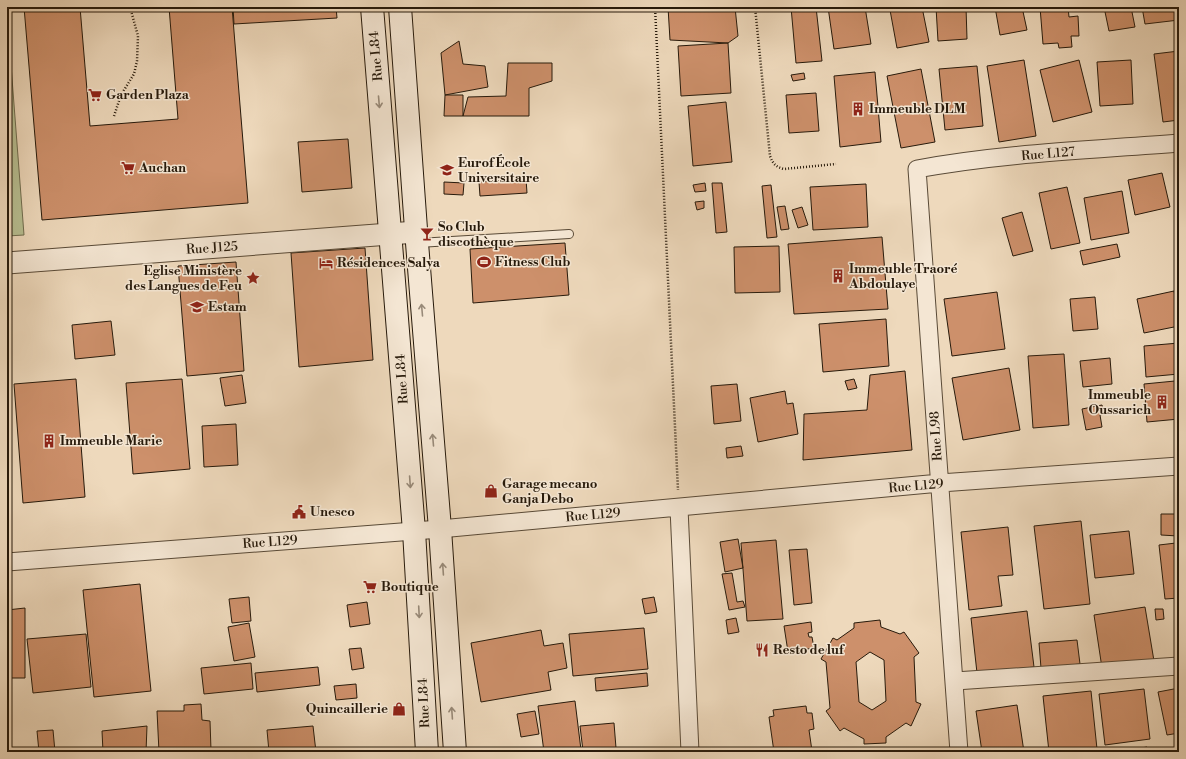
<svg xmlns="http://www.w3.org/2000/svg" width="1186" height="759" font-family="'Libre Bodoni',serif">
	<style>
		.green { fill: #b7bf92; stroke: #6f6c4e }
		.building { fill: #cd906b; stroke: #271a0b; fill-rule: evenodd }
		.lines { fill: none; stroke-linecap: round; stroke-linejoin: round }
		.service-casing { stroke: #594a37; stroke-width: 10 }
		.minor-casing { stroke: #594a37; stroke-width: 19 }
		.tertiary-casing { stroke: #594a37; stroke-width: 23 }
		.secondary-casing { stroke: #271a0b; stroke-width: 24 }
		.path { stroke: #271a0b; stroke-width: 2.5; stroke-dasharray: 1 2; stroke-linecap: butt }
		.service { stroke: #f4e6d3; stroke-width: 8 }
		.minor { stroke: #f4e6d3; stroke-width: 17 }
		.tertiary { stroke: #f4e6d3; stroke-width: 21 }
		.secondary { stroke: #f4e6d3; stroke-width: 22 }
		.oneway { stroke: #988a79 }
		.labels { text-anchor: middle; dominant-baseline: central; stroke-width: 3; stroke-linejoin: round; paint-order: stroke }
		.street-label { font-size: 13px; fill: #271a0b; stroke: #f4e6d3 }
		.poi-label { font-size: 13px; font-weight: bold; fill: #271a0b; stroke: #f4e6d3; text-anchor: start }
	</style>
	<rect width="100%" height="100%" fill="#eed9bc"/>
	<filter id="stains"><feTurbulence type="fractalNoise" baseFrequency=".005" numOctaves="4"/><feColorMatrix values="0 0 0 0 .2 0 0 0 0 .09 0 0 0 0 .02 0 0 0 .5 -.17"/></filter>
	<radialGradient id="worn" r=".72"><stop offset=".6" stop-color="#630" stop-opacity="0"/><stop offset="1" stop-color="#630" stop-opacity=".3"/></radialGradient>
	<path class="green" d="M7,13L24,235L7,236Z"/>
	<path class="building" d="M24,7H80L90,126L178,119L169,7H232L248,203L42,220Z
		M233,7H336L337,18L234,24Z
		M668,7H735L738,36L728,43L670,40Z
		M791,7H816L822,61L796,63Z
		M828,7H865L871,44L834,49Z
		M904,7H922L929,42L897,48L890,10Z
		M936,7H966L967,39L938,41Z
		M995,7H1022L1027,30L1000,35Z
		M1040,7H1068L1069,17L1078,16L1079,36H1071L1072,47L1059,48L1058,43L1043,44Z
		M1075,7H1087L1088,9L1076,11Z
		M1104,7H1131L1135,27L1109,31Z
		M1142,7H1177L1179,20L1145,24Z
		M459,41L463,64L485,66L488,87L445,95L441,53Z
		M728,43L731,93L681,96L678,46Z
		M1179,51V120L1163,122L1154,54Z
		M1024,60L1036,136L999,142L987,66Z
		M1079,60L1092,112L1053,122L1040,70Z
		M1131,60L1133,104L1100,106L1097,62Z
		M508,63H552V81L529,88V116H463L468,97L506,96Z
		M977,66L983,126L945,130L939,69Z
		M921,69L935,142L901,148L887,76Z
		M875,72L881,142L840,147L834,76Z
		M804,73L805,79L793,81L791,75Z
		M816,93L819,131L789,133L786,95Z
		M445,95H463V116H444Z
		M726,102L732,162L693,166L688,106Z
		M348,139L352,188L302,192L298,142Z
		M1162,173L1170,207L1135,215L1128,180Z
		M526,179L527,193L480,196L479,182Z
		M444,182L464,183L463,195L444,194Z
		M705,183L706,191L695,192L693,185Z
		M712,183H722L727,232L716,233Z
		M866,184L868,227L813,230L810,187Z
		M771,185L777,237L767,238L762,186Z
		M1067,187L1080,243L1051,249L1039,193Z
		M1175,188H1179V231Z
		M1122,191L1129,233L1091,240L1084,198Z
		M704,201V208L697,210L695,202Z
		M785,206L789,229L781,230L777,207Z
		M802,207L808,225L798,228L792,210Z
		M1022,212L1033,251L1013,256L1002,218Z
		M882,237L888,309L794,314L788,244Z
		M565,243L569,295L473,303L470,249Z
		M1117,244L1120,257L1083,265L1080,251Z
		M779,246L780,292L735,293L734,247Z
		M365,248L373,360L299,367L291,253Z
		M236,262L244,371L187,376L178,266Z
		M1174,291L1179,318V326L1144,333L1137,299Z
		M997,292L1005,349L952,356L944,299Z
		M1095,297L1098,329L1073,331L1070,299Z
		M886,319L889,366L823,372L819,324Z
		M111,321L115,355L75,359L72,325Z
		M1179,343V374L1146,377L1144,346Z
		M1064,354L1069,425L1033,428L1028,356Z
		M1110,358L1112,384L1083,387L1080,361Z
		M1009,368L1020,430L963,440L952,378Z
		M905,371L912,450L803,460L804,414L867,410L870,375Z
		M242,375L246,403L225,406L220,378Z
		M76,379L85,497L23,503L14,384Z
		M182,379L190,469L133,474L126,383Z
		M854,379L857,388L848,390L845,381Z
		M1175,381H1179V419L1147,422L1144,384Z
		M737,384L741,421L714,424L711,386Z
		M785,391L787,404L793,403L798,434L758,442L750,398Z
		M1102,405L1104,414L1100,415L1102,427L1086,430L1082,409Z
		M236,424L238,465L204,467L202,426Z
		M741,446L743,456L727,458L726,448Z
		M1161,514H1178V536L1161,535Z
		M1081,521L1090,604L1044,609L1034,526Z
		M1008,527L1013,575L998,576L1002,606L969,610L961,532Z
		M1129,531L1134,574L1095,578L1090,535Z
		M738,539L743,568L725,572L720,542Z
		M776,540L783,619L747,621L741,543Z
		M1176,543L1179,573V598L1165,599L1159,545Z
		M807,549L812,603L794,605L789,550Z
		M732,573L737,602L743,601L745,607L729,610L722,574Z
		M140,584L151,691L94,697L83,590Z
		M249,597L251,621L232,623L229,599Z
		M654,597L657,612L645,614L642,599Z
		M367,602L370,624L350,627L347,605Z
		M1145,607L1154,661L1102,668L1094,615Z
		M25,608V678H7V610Z
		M1155,609H1163L1164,619L1156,620Z
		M1027,611L1034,667L977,673L971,618Z
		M736,618L739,632L728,634L726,620Z
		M880,620L881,627L900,634L904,632L919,653L914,657L916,702L921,704L911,726L906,723L886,737V743L864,744V739L844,728L840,731L826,711L830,708L826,662L821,659L833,638L837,640L854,628V623ZM870,652L884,660L886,701L872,710L859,702L856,662Z
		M811,622L812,632L808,633L809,637H812L814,648L788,652L784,626Z
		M249,623L255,657L234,661L228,627Z
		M644,628L648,669L573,676L569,634Z
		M541,630L544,646L563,643L567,668L548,672L551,690L481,702L471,643Z
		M86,634L91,687L33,693L27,639Z
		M1077,640L1080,664L1041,668L1039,643Z
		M361,648L364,668L352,670L349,649Z
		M251,663L253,689L204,694L201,668Z
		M318,667L320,685L257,692L255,673Z
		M647,673L648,686L596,691L595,678Z
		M356,684L357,698L336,700L334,686Z
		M1179,688V733L1167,735L1158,692Z
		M1144,689L1150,739L1105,745L1099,694Z
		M1091,691L1097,749L1066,752H1049L1043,696Z
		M575,701L581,750L561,752H544L538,706Z
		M201,704L202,720L210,721L211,750L209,752H159L157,711H184V705Z
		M1017,705L1024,752H982L976,711Z
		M806,706L807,713H812L814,729L809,730L812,751L774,752L769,717L774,716L773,710Z
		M535,711L539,734L521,737L517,714Z
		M614,723L616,748L583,751L580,726Z
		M147,726L146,752H103L102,731Z
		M313,726L316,752H269L267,730Z
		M53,730L55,752H39L37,731Z
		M1147,747L1148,752H1116Z"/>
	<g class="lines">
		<g class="service-casing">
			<path id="service" d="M418,243L569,234"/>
		</g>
		<g class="minor-casing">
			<path id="minor" d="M679,508L690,752
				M7,562L440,529L940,483L1179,466
				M955,681L1179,666
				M959,752L917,169C1003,153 1092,150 1179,143"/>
		</g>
		<g class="tertiary-casing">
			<path id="tertiary" d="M7,263L416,232"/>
		</g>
		<g class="secondary-casing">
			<path id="secondary" d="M372,7L414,531L427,752
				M400,7L417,243L440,529L455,752"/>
		</g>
		<path class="path" d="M655,7L678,490
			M755,7L770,156C773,164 776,167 784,169L836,164
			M114,116L121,95L134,74L137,61L138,36L130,7"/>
		<use href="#service" class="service"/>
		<use href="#minor" class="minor"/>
		<use href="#tertiary" class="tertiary"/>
		<use href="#secondary" class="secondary"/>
	</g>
	<defs><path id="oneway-shaft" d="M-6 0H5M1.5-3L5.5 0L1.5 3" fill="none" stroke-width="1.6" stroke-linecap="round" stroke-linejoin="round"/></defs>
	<g class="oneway">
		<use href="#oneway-shaft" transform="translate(379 102) rotate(85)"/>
		<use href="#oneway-shaft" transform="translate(422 310) rotate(-95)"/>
		<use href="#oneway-shaft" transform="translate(433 440) rotate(-95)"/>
		<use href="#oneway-shaft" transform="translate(410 482) rotate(86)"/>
		<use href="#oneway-shaft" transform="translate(443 569) rotate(-94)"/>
		<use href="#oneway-shaft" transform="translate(419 612) rotate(87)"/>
		<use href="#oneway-shaft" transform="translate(452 713) rotate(-94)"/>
	</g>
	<defs>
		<g id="supermarket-bare" transform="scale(1.08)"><path d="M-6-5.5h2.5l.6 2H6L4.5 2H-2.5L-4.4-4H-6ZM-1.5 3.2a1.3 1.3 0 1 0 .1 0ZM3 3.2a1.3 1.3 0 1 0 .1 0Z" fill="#8f2418" stroke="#f4e6d3" stroke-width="2.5" paint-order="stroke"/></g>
		<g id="building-bare" transform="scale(1.08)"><path d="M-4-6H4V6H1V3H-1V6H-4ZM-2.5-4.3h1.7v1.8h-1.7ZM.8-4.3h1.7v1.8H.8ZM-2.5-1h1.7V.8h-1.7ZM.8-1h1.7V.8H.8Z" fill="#8f2418" stroke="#f4e6d3" stroke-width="2.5" paint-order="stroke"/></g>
		<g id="university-bare" transform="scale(1.08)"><path d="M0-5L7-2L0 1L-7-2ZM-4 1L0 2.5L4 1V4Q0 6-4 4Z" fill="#8f2418" stroke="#f4e6d3" stroke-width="2.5" paint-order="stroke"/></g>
		<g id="bar-bare" transform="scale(1.08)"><path d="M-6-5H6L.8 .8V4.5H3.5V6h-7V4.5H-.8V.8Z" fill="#8f2418" stroke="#f4e6d3" stroke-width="2.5" paint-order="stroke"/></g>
		<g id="stadium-bare" transform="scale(1.08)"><path d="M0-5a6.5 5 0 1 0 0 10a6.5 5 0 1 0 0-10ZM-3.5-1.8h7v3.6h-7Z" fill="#8f2418" stroke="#f4e6d3" stroke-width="2.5" paint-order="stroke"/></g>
		<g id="hotel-bare" transform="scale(1.08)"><path d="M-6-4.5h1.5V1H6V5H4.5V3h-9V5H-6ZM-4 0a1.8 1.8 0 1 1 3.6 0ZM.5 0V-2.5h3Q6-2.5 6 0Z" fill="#8f2418" stroke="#f4e6d3" stroke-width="2.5" paint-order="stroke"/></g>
		<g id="sight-bare" transform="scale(1.08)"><path d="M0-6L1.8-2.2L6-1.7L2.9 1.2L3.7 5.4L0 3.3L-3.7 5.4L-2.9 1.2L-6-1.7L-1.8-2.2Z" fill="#8f2418" stroke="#f4e6d3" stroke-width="2.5" paint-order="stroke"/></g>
		<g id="shop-bare" transform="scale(1.08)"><path d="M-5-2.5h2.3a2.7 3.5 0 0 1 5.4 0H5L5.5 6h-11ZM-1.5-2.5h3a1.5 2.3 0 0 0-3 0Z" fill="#8f2418" stroke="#f4e6d3" stroke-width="2.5" paint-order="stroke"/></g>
		<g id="civic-bare" transform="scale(1.08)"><path d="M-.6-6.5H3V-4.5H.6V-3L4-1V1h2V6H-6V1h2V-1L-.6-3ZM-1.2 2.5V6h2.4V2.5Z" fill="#8f2418" stroke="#f4e6d3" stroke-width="2.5" paint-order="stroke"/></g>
		<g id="restaurant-bare" transform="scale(1.08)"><path d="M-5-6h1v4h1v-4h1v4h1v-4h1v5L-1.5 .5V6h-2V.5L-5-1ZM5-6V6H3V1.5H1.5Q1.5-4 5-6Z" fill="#8f2418" stroke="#f4e6d3" stroke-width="2.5" paint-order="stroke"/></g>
	</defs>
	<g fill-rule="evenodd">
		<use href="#supermarket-bare" x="95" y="95"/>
		<use href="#building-bare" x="858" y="109"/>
		<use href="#supermarket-bare" x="128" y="168"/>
		<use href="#university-bare" x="447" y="170"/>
		<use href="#bar-bare" x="427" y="234"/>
		<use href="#stadium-bare" x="484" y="262"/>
		<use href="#hotel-bare" x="326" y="263"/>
		<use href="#building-bare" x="838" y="276"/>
		<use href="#sight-bare" x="253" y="278"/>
		<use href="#university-bare" x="197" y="307"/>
		<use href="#building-bare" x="1162" y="402"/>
		<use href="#building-bare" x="49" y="441"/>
		<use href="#shop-bare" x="491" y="491"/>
		<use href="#civic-bare" x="299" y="512"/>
		<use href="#supermarket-bare" x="370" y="587"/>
		<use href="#restaurant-bare" x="762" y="650"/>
		<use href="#shop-bare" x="399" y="709"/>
	</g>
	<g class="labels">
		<g class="street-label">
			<text transform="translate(376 56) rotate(-95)">Rue L84</text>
			<text transform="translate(1048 154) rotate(-5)">Rue L127</text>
			<text transform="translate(212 248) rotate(-4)">Rue J125</text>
			<text transform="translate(402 379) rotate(-94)">Rue L84</text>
			<text transform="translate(936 436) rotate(-94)">Rue L98</text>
			<text transform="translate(916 486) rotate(-5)">Rue L129</text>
			<text transform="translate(593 515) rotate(-5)">Rue L129</text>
			<text transform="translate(270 542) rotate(-4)">Rue L129</text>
			<text transform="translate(424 703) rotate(-93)">Rue L84</text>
		</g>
		<g class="poi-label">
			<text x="106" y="95">Garden Plaza</text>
			<text x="869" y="109">Immeuble DLM</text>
			<text x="458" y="163">Eurof École<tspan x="458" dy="15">Universitaire</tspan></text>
			<text x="139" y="168">Auchan</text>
			<text x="438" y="227">So Club<tspan x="438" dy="15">discothèque</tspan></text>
			<text x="495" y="262">Fitness Club</text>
			<text x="337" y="263">Résidences Salya</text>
			<text x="849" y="269">Immeuble Traoré<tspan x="849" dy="15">Abdoulaye</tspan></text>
			<text x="242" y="271" text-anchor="end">Eglise Ministère<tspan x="242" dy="15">des Langues de Feu</tspan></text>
			<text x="208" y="307">Estam</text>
			<text x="1151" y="395" text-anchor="end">Immeuble<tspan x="1151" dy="15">Oussarich</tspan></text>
			<text x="60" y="441">Immeuble Marie</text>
			<text x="502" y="484">Garage mecano<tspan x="502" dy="15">Ganja Debo</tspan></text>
			<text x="310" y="512">Unesco</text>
			<text x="381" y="587">Boutique</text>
			<text x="773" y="650">Resto de luf</text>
			<text x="388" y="709" text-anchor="end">Quincaillerie</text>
		</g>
	</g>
	<rect width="1186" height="759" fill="none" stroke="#eed9bc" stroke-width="24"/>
	<rect x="8" y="8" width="1170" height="743" fill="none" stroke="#271a0b" stroke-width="2"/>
	<rect x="12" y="12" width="1162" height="735" fill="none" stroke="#271a0b"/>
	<rect width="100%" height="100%" filter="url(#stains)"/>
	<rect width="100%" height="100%" fill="url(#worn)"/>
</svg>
